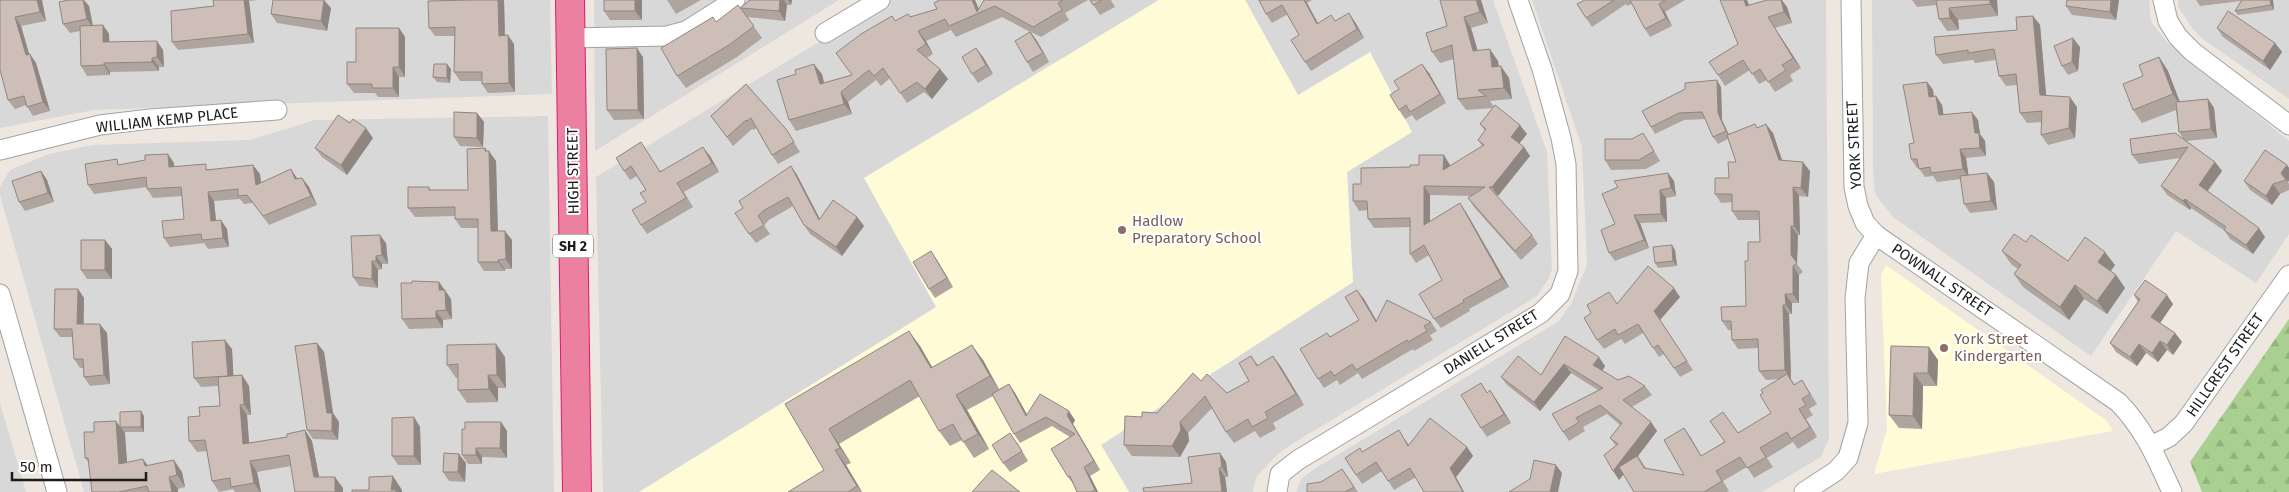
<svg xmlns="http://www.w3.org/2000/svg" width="2289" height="492" font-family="'Fira Sans',sans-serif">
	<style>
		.residential { fill: #d9d8d8 }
		.education { fill: #fffbd7 }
		.forest { fill: url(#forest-firs) }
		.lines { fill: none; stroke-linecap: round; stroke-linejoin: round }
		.minor-casing { stroke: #a2a2a2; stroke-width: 21 }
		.highway-casing { stroke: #e01873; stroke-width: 30 }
		.minor { stroke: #fff; stroke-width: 19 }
		.highway { stroke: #eb80a0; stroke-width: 28 }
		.wall { fill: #b0a49e }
		.shaded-wall { fill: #908681 }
		.building { fill: #cdbfb8; stroke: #908681 }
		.education-dot { fill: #8d6e63; stroke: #fff; stroke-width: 2 }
		.labels { text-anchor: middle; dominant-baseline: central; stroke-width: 4; stroke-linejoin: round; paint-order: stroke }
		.shield { fill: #fff; stroke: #5f5f5f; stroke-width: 1 }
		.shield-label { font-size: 14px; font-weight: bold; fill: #1b1b1b }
		.street-label { font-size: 15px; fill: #1b1b1b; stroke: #fff }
		.education-label { font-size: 15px; fill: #785e54; stroke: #fff; text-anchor: start }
	</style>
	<defs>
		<pattern id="forest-firs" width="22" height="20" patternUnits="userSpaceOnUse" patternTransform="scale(1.25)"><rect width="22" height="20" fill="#aad091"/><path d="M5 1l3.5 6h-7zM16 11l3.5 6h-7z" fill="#92b27c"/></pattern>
	</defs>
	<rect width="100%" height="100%" fill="#ede7df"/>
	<path class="residential" d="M0,0H550L552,94L94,110L0,128Z
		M594,0H839L595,151Z
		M888,0H1159L864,178L937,307L639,492H603L596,177Z
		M1245,0H1493L1547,152L1552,269L1549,278L1537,296L1292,444L1278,454L1256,477L1253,492H1129L1101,445L1353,282L1347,172L1412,132L1298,95Z
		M1532,0H1826L1829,439L1821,457L1762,492H1296L1302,478L1314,469L1559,321L1571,304L1587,265L1582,147Z
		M1872,0H2149L2151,22L2167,42L2289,141V234L2256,283L2176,231L2091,356L1893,217L1875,194L1873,172Z
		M2178,0H2289V99L2203,39L2192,28L2178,6Z
		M548,116L554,492H84L0,195V187L10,170L49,154L92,145L250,140L315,120Z
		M0,403L26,492H0Z"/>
	<path class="education" d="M1159,0H1245L1298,95L1370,52L1412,132L1347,172L1353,282L1101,445L1129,492H639L936,307L864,178Z
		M1886,265L2107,421L2113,431L1874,474L1887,429L1881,275Z"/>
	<path class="forest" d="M2289,319V492H2202L2190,462Z"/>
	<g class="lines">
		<g class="minor-casing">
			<path id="minor" d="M1851,0L1854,187L1858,206L1865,223L1876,235L2118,402C2144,428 2157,459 2172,492
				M2163,0L2168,21L2178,37L2193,52L2289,125
				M825,33L880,0
				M570,38L667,36L686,31L735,0
				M0,150L100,125L150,119L277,110
				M0,294L57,492
				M2151,446L2169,437L2184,423L2289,275
				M1277,492L1280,474L1298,460L1541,313L1560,294L1568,271L1566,164L1561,138L1542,69L1518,0
				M1804,492L1836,471L1848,458L1858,423L1855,298L1859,263L1876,235"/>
		</g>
		<g class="highway-casing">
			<path id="highway" d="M570,0L577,492"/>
		</g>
		<use href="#minor" class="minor"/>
		<use href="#highway" class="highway"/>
	</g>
	<path class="wall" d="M0,0H42L46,21L21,26L29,54L36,63L50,111L33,116L26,105L15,109L8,100Z
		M213,0H258L249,1L254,43L178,50L172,42L214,6Z
		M472,0H504L505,35L514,44L515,92L488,93L482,84V81H460L454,72L455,36H435L429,28Z
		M642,0V20H610L604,11Z
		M667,0H701L676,14Z
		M750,0H792L791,5H787L785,21L747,17L762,38L737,57L686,88L677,76L716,22L740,8Z
		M938,0H975L979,9L984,0H1088L1065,13L1069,20L1041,37L1031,32L1037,41L1049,62L1033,72L1027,62L1030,32L1002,17L956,37L951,30L926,41L933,54L927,58L940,69L948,79L932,99L924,92L907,103L890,78L881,86L876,80L848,102L852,114L796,131L789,120L822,74L824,83L852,75L836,53L892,16L895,21L911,17L937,9L938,1Z
		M1090,0H1111L1115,7L1100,15Z
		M1259,0H1312L1307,3L1318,23L1335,20L1355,22L1364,38L1311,71L1305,62L1299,35L1288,14L1272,23L1266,14Z
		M1481,0L1488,23L1471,28L1478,51L1498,61L1499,67L1509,78L1512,99L1490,101L1494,107L1527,134L1519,144L1524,147L1530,156L1497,196L1532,235L1538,244L1521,260L1474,207L1468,198L1471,196L1430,195V221L1466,212L1509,287L1469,309L1470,311L1441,328L1434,319L1442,280L1429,255L1416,263L1410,254V227L1374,228L1368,219V210L1359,211L1353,201L1361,184L1410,167L1450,165V166L1482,146L1478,140L1485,131L1480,124L1493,108L1466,110L1458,99L1454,59L1440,63L1432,52L1447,26Z
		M1585,0H1685L1665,12L1672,26L1650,37L1645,29L1632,4L1627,6L1626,4L1592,27L1577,4Z
		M1912,0H1997L1998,16L1958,20L1959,30L1947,31L1939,19L1936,5L1917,7Z
		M2067,0H2119L2116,20L2072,15L2066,6Z
		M2196,0H2273L2274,10L2238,15L2235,11L2241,1L2200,6Z
		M1749,5L1787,7L1792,23L1775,28L1801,68L1790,75L1793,81L1775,92L1767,80L1759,84L1750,70L1725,86L1718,75L1738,44Z
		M89,6L93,25H103L109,34V42L163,50L164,67H159V71L110,72V75L87,76L81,66L80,31L70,33L63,24Z
		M331,8L327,31L277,23L271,14Z
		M2033,16L2040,25L2046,96L2077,107L2075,138L2048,145L2041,135L2042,122L2027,123L2020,113L2017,85L2006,86L1999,76L1996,60L1975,63L1973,60L1943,64L1936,55L2017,30Z
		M399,28L405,37V77H399V97H378L375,93H354L347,84L356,62Z
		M2217,28L2275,43L2282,52L2270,70L2223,37Z
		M2080,47L2078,71L2068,75L2062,66Z
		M643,57L644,119L614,120L607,110Z
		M983,57L993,74L978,83L972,74Z
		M2159,57L2168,71L2180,102L2208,99L2214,108L2217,138L2186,141L2215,162L2222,171L2208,191L2265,237L2253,254L2230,239L2225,231L2191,208L2190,210L2167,195L2161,186L2180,158L2139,164L2132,155L2184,140L2179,132L2176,110L2142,123L2133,110L2143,76Z
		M451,69L450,83L437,82L433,77Z
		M1429,73L1446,103L1416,121L1412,115L1405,119L1399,110Z
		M1927,82L1933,90L1934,97L1936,96L1942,105L1943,115L1978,120L1980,134L1985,141L1986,156L1966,158L1968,175L1987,173L1994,182L1997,210L1970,213L1964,204L1961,179L1937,182L1933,176L1925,177L1919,168H1917L1911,159Z
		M746,84L786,129L800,152L778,164L772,155L756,128L754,130L752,129L733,146L711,116Z
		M1721,87L1722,120L1729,134L1758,127L1773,133L1782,160L1810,171L1808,197L1799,196L1800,235H1798L1797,264L1803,272L1799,275V303H1792V314H1789L1791,379L1795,385L1802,380L1817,404L1809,409L1813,415L1806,419L1817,437L1798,449L1793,442L1767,458L1773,467L1754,478L1747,467L1723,481L1729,491L1727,492H1634L1624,474L1619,480L1616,446L1610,438L1620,425L1607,414L1583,427L1585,431L1569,441L1563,432L1598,390L1571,373L1540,411L1507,385L1501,377L1541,375L1565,336L1605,366L1602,371L1618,380L1645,386L1652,395L1632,407L1651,422L1657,431L1638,456L1646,468L1684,475V428L1701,456L1771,413L1779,379L1766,380L1759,371L1758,348L1738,349L1732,340L1731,330H1728L1722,321L1746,306L1748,261L1760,242L1759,220H1738L1732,211V202L1721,203L1715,194L1729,178L1736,162L1728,139L1718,144L1713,137L1705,119L1684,120L1655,134L1651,127Z
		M477,113L484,122L483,147L460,146L454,137Z
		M373,138L347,175L322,157L315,148Z
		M641,142L660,171L710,156L719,172L684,192L693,207L647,234L641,225L646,202V190L637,176L630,180L624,171Z
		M1649,142L1660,161L1646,169L1611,170L1605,160Z
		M485,148L496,161L498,231L512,240V269H505V271H484L478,262V228H461L455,219V216L415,217L408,208L429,187L431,190H468Z
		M174,163V166L260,174L261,183L302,178L309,187L317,205L269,225L253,203L244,204L240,199L214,201L216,221L227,229L229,247L208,249L204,243L170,247L164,238L184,219L182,196L153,198L147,189V187L94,194L88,185L121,164Z
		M2287,165L2289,168V180L2288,182L2289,184V190L2280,194L2272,205L2250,190L2244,181Z
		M791,166L797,175L820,219L857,217L864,226L842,256L810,234L804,225L793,206L769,220L764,225L770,234L756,243L749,234L743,208Z
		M41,171L47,180L54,202L25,211L19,202Z
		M1668,173L1674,181L1676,196L1666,198L1667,222L1640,223L1649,248L1615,261L1609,253L1615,224Z
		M105,240L112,249V279H87L81,270Z
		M2026,242L2068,261L2115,265L2111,271L2116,275L2125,288L2107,314L2084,299L2069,320L2023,287L2014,274L2018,269L2011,264L2002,251Z
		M386,243L388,264H382V269L378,270V288L359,286L353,277Z
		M1675,250L1677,266L1658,268L1655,263Z
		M937,260L953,287L935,298L929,289Z
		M439,282L451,299L452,319L443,320V328L409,329L402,319Z
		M78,289L84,298V324L107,333L110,384L90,386L84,377L83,368H80L74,359L72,337H60L54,329Z
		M2134,295L2173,304L2160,323L2175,333L2182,342L2173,355L2167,350L2158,362L2146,353L2137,366L2116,352L2110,343L2138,302Z
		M1680,297L1660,320L1693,370L1680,377L1664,354L1659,357L1643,333L1625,344L1621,339L1604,349L1597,340L1617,303Z
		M1364,299L1377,321L1431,322L1437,331L1430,335L1433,340L1414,351L1413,349L1362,379L1358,373L1340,385L1337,380L1324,388L1318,379L1330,337L1359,320Z
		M317,343L324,352L333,413L339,422L338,440L313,439L307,430Z
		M920,346L932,368L983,360L999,389L1009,384L1015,393L1027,415L1075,420L1073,424L1100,470L1090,476L1098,492H1077L1074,485L1068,477L1070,437L1052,426L1020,443L1014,434L993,396L967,410L989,449L974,458L962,440L950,446L939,431L920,396L839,444L851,463L846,465L862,492H788L824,470L785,404Z
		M1891,346L1938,360L1937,386H1923L1922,429L1899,428L1889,415Z
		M232,349L233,376L242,375L249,386L251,415H247L249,443L287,437L305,430L312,441L319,477L343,488L291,466L257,472L261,492H235L233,489L219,492L212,481L207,451L197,452L189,441L200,416L220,406L218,386L201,387L194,378Z
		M1251,356L1258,365L1273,356L1281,367L1304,405L1273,423L1276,429L1260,438L1255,431L1234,443L1226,432L1212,408L1188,433L1189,441L1180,457L1132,456L1124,445L1142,417L1157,413L1201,381L1227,393L1249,381Z
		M505,357L506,388H498V402L467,403L458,390V378H456L447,365Z
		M1487,392L1496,399L1511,423L1487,437L1481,428Z
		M144,416V432H124L127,462L148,465L182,472L185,487L178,489V492H92L89,463L85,458L94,432L120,426Z
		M414,417L420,427L421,465H398L392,456Z
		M501,422L507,431V458L482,457V464H468L462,455Z
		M1405,439L1409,445L1467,447L1473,456L1456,477L1464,492H1424L1416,477L1394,490L1382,471L1362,484L1345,458Z
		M1017,442L1028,461L1010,472L1003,463Z
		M1220,453L1226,462L1228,477H1225L1227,492H1144L1192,483Z
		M466,463L465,482L449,481L443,472Z
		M1342,469L1358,492H1307L1321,482Z"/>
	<path class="shaded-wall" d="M37,0H42L46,21L40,12Z
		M83,0H84L89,6L93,28L87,19Z
		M244,0H248L249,1L254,43L248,34Z
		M324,0L331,8L327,31L321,21Z
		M498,0H504L505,44L499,36Z
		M635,0H642V20L635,11Z
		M780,0H784L787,5L785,21L779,11Z
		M788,0H792L791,5Z
		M972,0H975L980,13L978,14Z
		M1304,0L1307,3L1323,33L1317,24Z
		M1476,0H1481L1488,23L1480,12Z
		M1744,0H1747L1754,16L1746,6Z
		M1781,0H1782L1787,7L1792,23L1784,12Z
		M1990,0H1997L1998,16L1990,4Z
		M2111,0H2119L2116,20L2110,12Z
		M2270,0H2273L2274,10L2271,5Z
		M1659,4L1665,12L1672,26L1666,18Z
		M1949,8L1958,20L1959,30L1950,18Z
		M1349,13L1355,22L1364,38L1357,29Z
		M2033,16L2040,25L2047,105L2040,95Z
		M15,17L21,26L32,64L26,55Z
		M1464,17L1471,28L1481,63L1473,51Z
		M1768,17L1775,28L1801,68L1793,58Z
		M103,25L109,34L110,51L103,42Z
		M399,28L405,37V77L399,67Z
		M918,31L926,41L933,54L926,44Z
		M1030,32L1037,41L1049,62L1043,53Z
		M508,35L514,44L515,92L509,83Z
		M2073,38L2080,47L2078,71L2072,62Z
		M157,41L163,50L164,67L157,57Z
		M2275,43L2282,52L2270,70L2263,61Z
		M637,48L643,57L644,119L638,110Z
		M976,48L983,57L993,74L986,65Z
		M1490,49L1498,61L1500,79L1492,67Z
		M30,54L36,63L50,111L43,102Z
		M2159,57L2168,71L2182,108L2173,94Z
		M152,58L159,67V71L152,62Z
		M104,63L110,72V75L104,65Z
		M447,64L451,69L450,83L447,78Z
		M814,64L822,74L827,95L820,84Z
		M1422,64L1429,73L1446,103L1440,94Z
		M1501,66L1509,78L1512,99L1504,88Z
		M393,67L399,77V97L393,88Z
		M940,69L948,79L932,99L925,89Z
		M1717,80L1721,87L1722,120L1730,138L1726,131L1718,113Z
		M1927,82L1933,90L1935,106L1929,97Z
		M841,92L848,102L852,114L844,104Z
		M1936,96L1942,105L1945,124L1939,115Z
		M2070,97L2077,107L2075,138L2069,128Z
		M2208,99L2214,108L2217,138L2211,129Z
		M1972,112L1978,120L1980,134L1985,141L1986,156L1980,148L1975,133Z
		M477,113L484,122L483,147L477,138Z
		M1766,124L1773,133L1785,169L1779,160Z
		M1520,125L1527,134L1517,146L1511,137Z
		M366,128L373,138L347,175L341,165Z
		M703,147L710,156L719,172L712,163Z
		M1524,147L1530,156L1498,196L1492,187Z
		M485,148L489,154V151L496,161L498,240L491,231Z
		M1960,149L1966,158L1969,178L1963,169Z
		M168,154L174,163L175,176L169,167Z
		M1444,155L1450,165L1449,180L1443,170Z
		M1803,162L1810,171L1808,197L1801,188Z
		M2215,162L2222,171L2205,194L2199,185Z
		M253,165L260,174L262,194L256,185Z
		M2287,165L2289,168V180L2288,182L2281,173Z
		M791,166L797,175L825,229L819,220Z
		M291,169L297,178L301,188L295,179Z
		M41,171L47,180L54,202L48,193Z
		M1668,173L1674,181L1676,196L1671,188Z
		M1987,173L1994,182L1997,210L1991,201Z
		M302,178L309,187L317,205L311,196Z
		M2273,184L2280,194L2272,205L2266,196Z
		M1424,186L1430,195V234L1424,225Z
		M1793,187L1799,196L1800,235L1794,226Z
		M1660,190L1666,198L1667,222L1661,214Z
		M208,192L214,201L217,230L211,221Z
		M2185,199L2191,208L2190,210L2183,201Z
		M1460,203L1466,212L1509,287L1502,278Z
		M1634,215L1640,223L1649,248L1644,240Z
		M857,217L864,226L842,256L836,247Z
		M221,220L227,229L229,247L223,238Z
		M1791,226L1798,235L1797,264L1791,255Z
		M2259,228L2265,237L2253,254L2246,245Z
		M505,231L512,240V269L506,259Z
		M380,235L386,243L388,264L382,255Z
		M105,240L112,249V279L105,270Z
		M1672,245L1675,250L1677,266L1673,261Z
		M931,251L937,260L953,287L947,278Z
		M2105,252L2115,265L2107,275L2098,262Z
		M376,256L382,264V269L376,261Z
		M498,260L505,269V271L498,262Z
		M372,261L378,270V288L372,279Z
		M1793,266L1799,275V303L1793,294Z
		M2116,275L2125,288L2107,314L2097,301Z
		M439,282L451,299L452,319L446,310L439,290Z
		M2075,285L2084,299L2069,320L2060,307Z
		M1674,288L1680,297L1660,320L1693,370L1654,311Z
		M78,289L84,298L83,333L77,324Z
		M1357,290L1364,299L1382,331L1376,322Z
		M1785,294L1792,303V314L1786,305Z
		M2167,295L2173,304L2158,326L2151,317Z
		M1783,305L1789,314L1791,379L1785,370Z
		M436,311L443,320V328L436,318Z
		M100,324L107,333L110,384L104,375Z
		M909,331L920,346L942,384L931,368Z
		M2175,333L2182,342L2173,355L2167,345Z
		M225,340L232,349L234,385L228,376Z
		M2160,341L2167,350L2158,362L2152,353Z
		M317,343L324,352L333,413L339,422L338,440L332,431L327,413Z
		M496,344L505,357L506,388L497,375Z
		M2139,344L2146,353L2137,366L2130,357Z
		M972,345L983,360L1000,392L990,376Z
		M1929,347L1938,360L1937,386L1928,373Z
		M1273,356L1281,367L1304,405L1296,394Z
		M1599,357L1605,366L1600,374L1593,365Z
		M1564,364L1571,373L1540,411L1534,402Z
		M1914,373L1923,386L1922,429L1913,416Z
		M242,375L249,386L251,415L244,404Z
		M488,375L498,388V402L489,389Z
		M1009,384L1015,393L1033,425L1026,416Z
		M1490,390L1496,399L1511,423L1504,414Z
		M956,395L967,410L989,449L978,434Z
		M240,405L247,415L250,455L243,444Z
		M1799,409L1806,419L1817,437L1810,427Z
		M141,411L144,416V432L141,427Z
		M1069,411L1075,420L1073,424L1100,470L1094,461L1067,415Z
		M414,417L420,427L421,465L414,456Z
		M116,421L125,433L128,476L119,464Z
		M501,422L507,431V458L500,448Z
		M1180,422L1188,433L1189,441L1180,457L1172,446Z
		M1651,422L1657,431L1638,456L1644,466L1651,478L1638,456L1619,480L1613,471Z
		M1684,428L1691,438L1707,466L1701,456Z
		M829,429L839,444L851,463L840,448Z
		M305,430L312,441L321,487L314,477Z
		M1467,447L1473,456L1456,477L1464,492H1463L1450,468Z
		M476,448L482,457V464L476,455Z
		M835,450L846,465L862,492L857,486Z
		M1220,453L1226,462L1228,477L1222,467Z
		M459,454L466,463L465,482L458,472Z
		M143,459L152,471L145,466Z
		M174,460L182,472L185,487L177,475Z
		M250,461L257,472L261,492H260L254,483Z
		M1556,465L1562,473L1558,492H1550Z
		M1084,467L1090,476L1098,492H1096L1095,490Z
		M1219,468L1225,477L1227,492H1222Z
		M393,476L402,490V492H392L391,490Z
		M169,477L178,489V492H172Z
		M335,477L343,488V492H335Z"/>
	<path class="building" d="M0,0H37L40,12L15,17L26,55L30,54L43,102L27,107L24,96L8,100L0,70Z
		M69,0H83L87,19L63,24L59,2Z
		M213,0H244L248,34L172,42L171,11L214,6Z
		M273,0H324L321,21L271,14Z
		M472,0H498L499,36L508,35L509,83L482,84V72H454L455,27L429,28L428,1Z
		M604,0H635V11H604Z
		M750,0H780L779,11L740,8Z
		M938,0H972L977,12L984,0H1063L1058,3L1062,10L1033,27L995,6L949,26L945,19L918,31L926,44L917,50L940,69L925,89L917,82L900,93L883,68L874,76L869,70L841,92L844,104L789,120L777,80L796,74L795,70L814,64L820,84L852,75L836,53L861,34L892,16L895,21L908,14L910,17L937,9L934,3L938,1Z
		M1090,0H1102L1093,5Z
		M1259,0H1304L1317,24L1331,15L1335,21L1349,13L1357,29L1305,62L1291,40L1299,35L1282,5L1266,14Z
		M1440,0H1476L1480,12L1464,17L1473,51L1490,49L1492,67L1501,66L1504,88L1478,90L1486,96L1458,99L1452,45L1432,52L1426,33L1447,26Z
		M1585,0H1614L1586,18L1577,4Z
		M1630,0H1665L1659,4L1666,18L1645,29Z
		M1720,0H1744L1746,6L1767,0H1781L1784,12L1768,17L1793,58L1782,65L1786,70L1768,82L1760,69L1752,74L1743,60L1718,75L1709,62L1738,44Z
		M1936,0H1990V4L1949,8L1950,18L1939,19Z
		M2067,0H2111L2110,12L2066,6Z
		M2242,0H2270L2271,5L2235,11Z
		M738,5L754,26L729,45L677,76L661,48L713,17L716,22Z
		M2228,11L2275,43L2263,61L2217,28Z
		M2033,16L2040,95L2070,97L2069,128L2041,135L2042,111L2020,113L2016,74L1999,76L1994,49L1968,53V50L1936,55L1934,37L2017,30L2016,17Z
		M103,25V42L157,41V57L152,58V62L104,63V65L81,66L80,26Z
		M356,28H399V67H393V88H372V84H347V62H356Z
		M1030,32L1043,53L1027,62L1015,41Z
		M2073,38L2072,62L2062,66L2054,46Z
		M637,48L638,110H607L606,49Z
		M976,48L986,65L972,74L962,57Z
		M2159,57L2173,94L2133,110L2123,84L2143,76L2139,65Z
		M434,64H447V78L433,77Z
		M1422,64L1440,94L1410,112L1406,105L1399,110L1390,95L1399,89L1394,81Z
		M1717,80L1718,113L1726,131L1713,137L1702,112L1679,113L1651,127L1642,111L1685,89V83Z
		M1927,82L1929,97L1936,96L1939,115L1972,112L1975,133H1979L1980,148L1960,149L1963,169L1931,173L1930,167L1919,169L1917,159H1911L1909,144L1914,143L1903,85Z
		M746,84L786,129L794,142L772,155L751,118L747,121L746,120L727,137L711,116Z
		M2208,99L2211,129L2179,132L2176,102Z
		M1495,105L1520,125L1511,137L1524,147L1492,187H1489L1532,235L1515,251L1468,198L1485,187L1424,186V225L1460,203L1502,278L1463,300L1464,302L1434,319L1419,294L1442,280L1424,245L1410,254V218L1368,219L1367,201H1353V184H1361V168L1410,167V165H1419V155H1444L1443,170L1484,145L1478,140L1486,129L1480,124Z
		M454,112L477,113V138L454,137Z
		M338,115L350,123L353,119L366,128L341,165L315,148Z
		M1755,124L1757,128L1766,124L1779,160L1803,162L1801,188L1793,187L1794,226H1791V255L1797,263L1793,266V294H1785L1786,305H1783L1785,370L1759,371L1758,339L1732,340L1731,321H1722L1721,307L1746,306L1745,261H1748V242H1760L1759,211H1732V194H1715V178H1729L1728,162H1736L1727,135Z
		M1643,133L1654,151L1639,160H1605V139H1632Z
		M2175,133L2215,162L2199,185L2259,228L2246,245L2224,230L2226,227L2185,199L2183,201L2161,186L2188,147L2132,155L2130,139Z
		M641,142L660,172L703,147L712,163L677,183L686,198L641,225L632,210L646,202L640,193L646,190L631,166L624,171L616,158Z
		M485,148V151H489L491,231H505L506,259L498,260V262H478V219H455V207L408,208V187H429V190H468L467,149Z
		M2265,150L2287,165L2281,173L2286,180L2273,184L2266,196L2244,181Z
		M168,154L169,167L206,164V170L253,165L256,185L291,169L295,179L302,178L311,196L263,216L247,195L238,196V189L208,192L211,221L221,220L223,238L202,240L201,234L164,238L162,221L184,219L181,187L147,189L146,177L88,185L85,164L117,159L118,165L145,160V155Z
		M791,166L819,220L833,200L857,217L836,247L804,225L788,197L763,211L758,216L764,225L749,234L735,213L743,208L739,201Z
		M41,171L48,193L19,202L12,181Z
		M1668,173L1671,188L1660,190L1661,214L1634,215L1644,240L1609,253L1601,230L1615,224L1602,194L1618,187L1614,181Z
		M1987,173L1991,201L1964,204L1960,176Z
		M2014,234L2026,242L2031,235L2068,261L2085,237L2105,252L2098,262L2116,275L2097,301L2075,285L2060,307L2014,274L2021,265L2002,251Z
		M380,235L382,255L376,256V261H372V279L353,277L351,236Z
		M81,240H105V270H81Z
		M1672,245L1673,261L1655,263L1653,247Z
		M931,251L947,278L929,289L913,262Z
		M1648,266L1674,288L1654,311L1687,361L1674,368L1658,345L1653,348L1638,324L1618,335L1615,329L1597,340L1584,318L1591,313L1587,305L1609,292L1617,304Z
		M2145,280L2167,295L2151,317L2175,333L2167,345L2160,341L2152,353L2139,344L2130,357L2110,343L2140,299L2134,295Z
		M412,281L439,282V290H445L446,310L436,311V318L402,319L401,283H412Z
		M55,289H78L77,324H100L104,375L84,377L83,359H74L72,329H54Z
		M1357,290L1376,322L1387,300L1431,322L1424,326L1427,331L1408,342L1407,340L1356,370L1352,364L1334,376L1331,371L1318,379L1300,349L1327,333L1330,337L1359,320L1345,297Z
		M909,331L931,368L972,345L990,376L956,395L978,434L963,442L953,424L939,431L910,380L829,429L840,448L835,450L857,486L848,492H788L824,470L785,404Z
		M1565,336L1599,357L1593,365L1618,380L1629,376L1645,386L1623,400L1651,422L1613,471L1604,455L1618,444L1610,438L1622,423L1600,405L1576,418L1579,422L1563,432L1552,414L1603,388L1564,364L1534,402L1501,377L1518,356L1541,375Z
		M225,340L228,376L194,378L192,342Z
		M317,343L327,413H332V431L307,430L295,346Z
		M496,344L497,375H488L489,389L458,390V364L447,365V345Z
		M1891,346L1929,347L1928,373H1914L1913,416L1889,415Z
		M1251,356L1257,366L1273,356L1296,394L1265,412L1268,418L1252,427L1248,419L1226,432L1205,396L1180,422L1181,430L1172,446L1124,445L1125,416L1142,417V412L1157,413L1193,373L1201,381L1207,374L1227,393L1249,381L1239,363Z
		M1787,374L1794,385L1802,380L1810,394L1802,399L1806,405L1799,409L1810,427L1791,439L1787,432L1760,448L1766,457L1747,468L1740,457L1716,471L1722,481L1704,492H1634L1619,467L1637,456L1644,468L1684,475L1664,440L1684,428L1701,456L1725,442L1710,421L1723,412L1738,433L1771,413L1760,395L1763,393L1761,390Z
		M242,375L244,404L240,405L243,444L287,437V434L305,430L314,477H335V492H295L289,455L250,461L254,483L231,487L230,478L212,481L205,440L189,441L188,417L200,416L199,407L220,406L218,377Z
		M1481,383L1487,393L1490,390L1504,414L1481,428L1461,395Z
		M1009,384L1026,416L1040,394L1069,411L1067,415L1094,461L1084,467L1095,490L1091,492H1077L1070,476L1068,477L1051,449L1075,434L1046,417L1014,434L992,394Z
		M141,411V427H120V412Z
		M414,417V456H392V418Z
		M1430,418L1467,447L1450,468L1463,492H1424L1410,468L1388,481L1376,462L1356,475L1345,458L1360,448L1362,452L1399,430L1408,446Z
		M116,421L119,464L143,459L145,466L174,460L177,475L169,477L172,492H149L147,486L119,492H92L88,458H85L84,432H94V422Z
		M465,422H501L500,448H476V455H462V429H465Z
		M1010,433L1022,451L1003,463L992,445Z
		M444,453L459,454L458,472H443Z
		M1220,453L1222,467L1219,468L1222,492H1144L1143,488L1192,483L1188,457Z
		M1534,460L1556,465L1550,492H1509L1530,479Z
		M1342,469L1354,487L1345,492H1307V484L1321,482Z
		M992,470L1020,492H972Z
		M393,476L391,490H396V492H352V490H369V477Z"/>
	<g class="education-dot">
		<circle cx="1122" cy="230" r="5"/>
		<circle cx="1944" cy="348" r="5"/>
	</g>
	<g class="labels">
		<rect class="shield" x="553" y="234.5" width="40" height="23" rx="4"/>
		<g class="shield-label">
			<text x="573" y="246">SH 2</text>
		</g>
		<g class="street-label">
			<text transform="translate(167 120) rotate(-6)">WILLIAM KEMP PLACE</text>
			<text transform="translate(1854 145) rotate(-93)">YORK STREET</text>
			<text transform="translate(573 171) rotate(-91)">HIGH STREET</text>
			<text transform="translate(1942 280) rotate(34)">POWNALL STREET</text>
			<text transform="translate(1491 342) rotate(-32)">DANIELL STREET</text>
			<text transform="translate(2225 365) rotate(-55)">HILLCREST STREET</text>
		</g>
		<g class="education-label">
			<text x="1132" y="221">Hadlow<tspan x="1132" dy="17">Preparatory School</tspan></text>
			<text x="1954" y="339">York Street<tspan x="1954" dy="17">Kindergarten</tspan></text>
		</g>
	</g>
	<path d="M12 472v8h134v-8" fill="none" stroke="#1b1b1b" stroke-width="2.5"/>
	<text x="20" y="472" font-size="15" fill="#1b1b1b" stroke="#ffffff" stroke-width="4" paint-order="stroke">50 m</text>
</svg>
